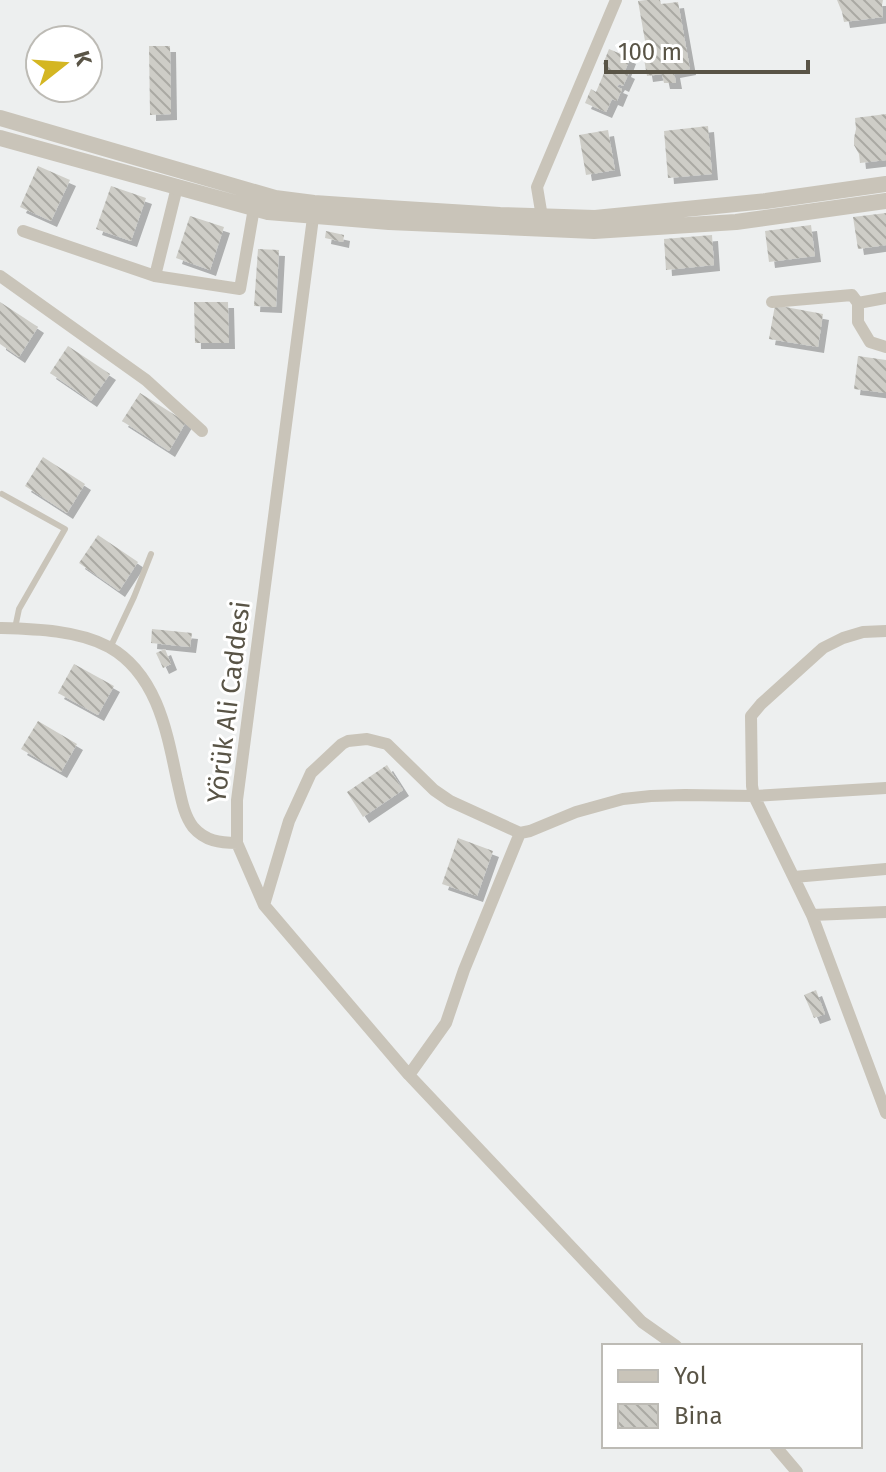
<svg xmlns="http://www.w3.org/2000/svg" width="886" height="1472" font-family="'Fira Sans',sans-serif">
	<style>
		.building { fill: url(#building-back-hatch); filter: url(#shadow) }
		.lines { fill: none; stroke-linecap: round; stroke-linejoin: round }
		.service { stroke: #c9c4b9; stroke-width: 6 }
		.minor { stroke: #c9c4b9; stroke-width: 12 }
		.tertiary { stroke: #c9c4b9; stroke-width: 16 }
		.labels { text-anchor: middle; dominant-baseline: central; stroke-width: 6; stroke-linejoin: round; paint-order: stroke }
		.street-label { font-size: 26px; fill: #595446; stroke: #fff }
	</style>
	<defs>
		<pattern id="building-back-hatch" width="6" height="6" patternUnits="userSpaceOnUse" patternTransform="scale(2)"><rect width="6" height="6" fill="#cecdc7"/><path d="M-1 5l2 2M0 0l6 6M5-1l2 2" fill="none" stroke="#aaa9a3"/></pattern>
		<filter id="shadow"><feDropShadow dx="6" dy="6" stdDeviation="0" flood-color="#0004"/></filter>
	</defs>
	<rect width="100%" height="100%" fill="#edefef"/>
	<path class="building" d="M646,0H660L661,4L678,2L690,69L674,72L676,83H664L662,74L647,76L644,59L648,58L638,1Z
		M837,0H883L882,5L883,17L844,22L842,12Z
		M149,46H170L171,114L150,115Z
		M609,49L630,58L625,71L629,73L623,86L619,84L617,87L622,89L617,101L612,99L606,112L585,103L591,89L596,92L607,66L603,64Z
		M886,114V160L860,163L859,154L854,145V138L856,129L855,118Z
		M708,126L712,174L668,178L664,131Z
		M608,130L615,170L586,175L579,135Z
		M38,166L70,180L51,221L20,207Z
		M111,186L146,198L131,241L96,229Z
		M886,213V245L858,249L853,217Z
		M190,216L224,227L210,270L176,258Z
		M811,225L815,256L769,262L765,231Z
		M326,231L344,235L343,242L325,238Z
		M712,235L714,265L666,270L664,239Z
		M258,249L279,250L276,307L254,306Z
		M0,302L38,327L19,357L0,344Z
		M194,302H228L229,343H195Z
		M775,305L823,314L818,347L769,339Z
		M68,346L110,374L91,401L50,373Z
		M858,356L886,360V393L854,389Z
		M140,393L186,422L169,451L122,421Z
		M43,457L85,484L67,513L25,486Z
		M98,535L138,562L119,591L79,563Z
		M152,629L192,633L190,647L151,643Z
		M165,649L171,664L163,668L156,653Z
		M74,664L114,686L98,715L58,693Z
		M38,721L77,744L61,772L21,749Z
		M387,765L403,790L363,817L347,792Z
		M458,838L493,851L477,896L442,884Z
		M816,990L825,1014L814,1018L804,995Z"/>
	<g class="lines">
		<path class="service" d="M2,494L65,529L19,609L15,628
			M110,648L134,597L151,554"/>
		<path class="minor" d="M542,217L537,187L616,0
			M23,231L155,276L240,289L254,208
			M0,276L146,380L202,431
			M155,276L177,187
			M886,298L858,303V322L870,342L886,347
			M772,302L852,295L858,303
			M0,628C35,629 78,630 109,647C157,674 167,732 177,780C181,796 183,814 193,827C205,841 220,843 237,843V800L314,210
			M886,631L863,632L843,638L823,648L761,704L751,716L752,786L754,796L812,915L886,1113
			M237,843L264,905L409,1075L642,1322L676,1346
			M794,877L886,869
			M264,905L289,821L311,773L342,744L348,741L367,739L387,744L434,790L450,801L520,833L530,831L576,812L623,799L651,796L685,795L754,796L886,788
			M812,915L886,912
			M409,1075L446,1023L464,970L520,833
			M775,1446L797,1472"/>
		<path class="tertiary" d="M0,118L275,198L314,203L388,208L500,215L595,218L766,201L886,184
			M0,138L268,212L389,222L594,231L736,222L886,201"/>
	</g>
	<g class="labels">
		<g class="street-label">
			<text transform="translate(229 702) rotate(-83)">Yörük Ali Caddesi</text>
		</g>
	</g>
	<rect x="602" y="1344" width="260" height="104" fill="#ffffff" stroke="#bdbbb5" stroke-width="2"/>
	<rect x="618" y="1370" width="40" height="12" fill="#c9c4b9" stroke="#bdbbb5" stroke-width="2"/>
	<text x="674" y="1384" font-size="24" fill="#595446">Yol</text>
	<rect x="618" y="1404" width="40" height="24" fill="url(#building-back-hatch)" stroke="#bdbbb5" stroke-width="2"/>
	<text x="674" y="1424" font-size="24" fill="#595446">Bina</text>
	<g transform="translate(64 64) rotate(73)"><circle r="38" fill="#ffffff" stroke="#bdbbb5" stroke-width="2"/>
	<path d="M0-6L14 30L0 20L-14 30Z" fill="#d4b622"/>
	<text y="-12" font-size="22" font-weight="bold" text-anchor="middle" fill="#595446">K</text>
	</g>
	<path d="M606 60v12h202v-12" fill="none" stroke="#595446" stroke-width="4"/>
	<text x="618" y="60" font-size="24" fill="#595446" stroke="#ffffff" stroke-width="6" paint-order="stroke">100 m</text>
</svg>
